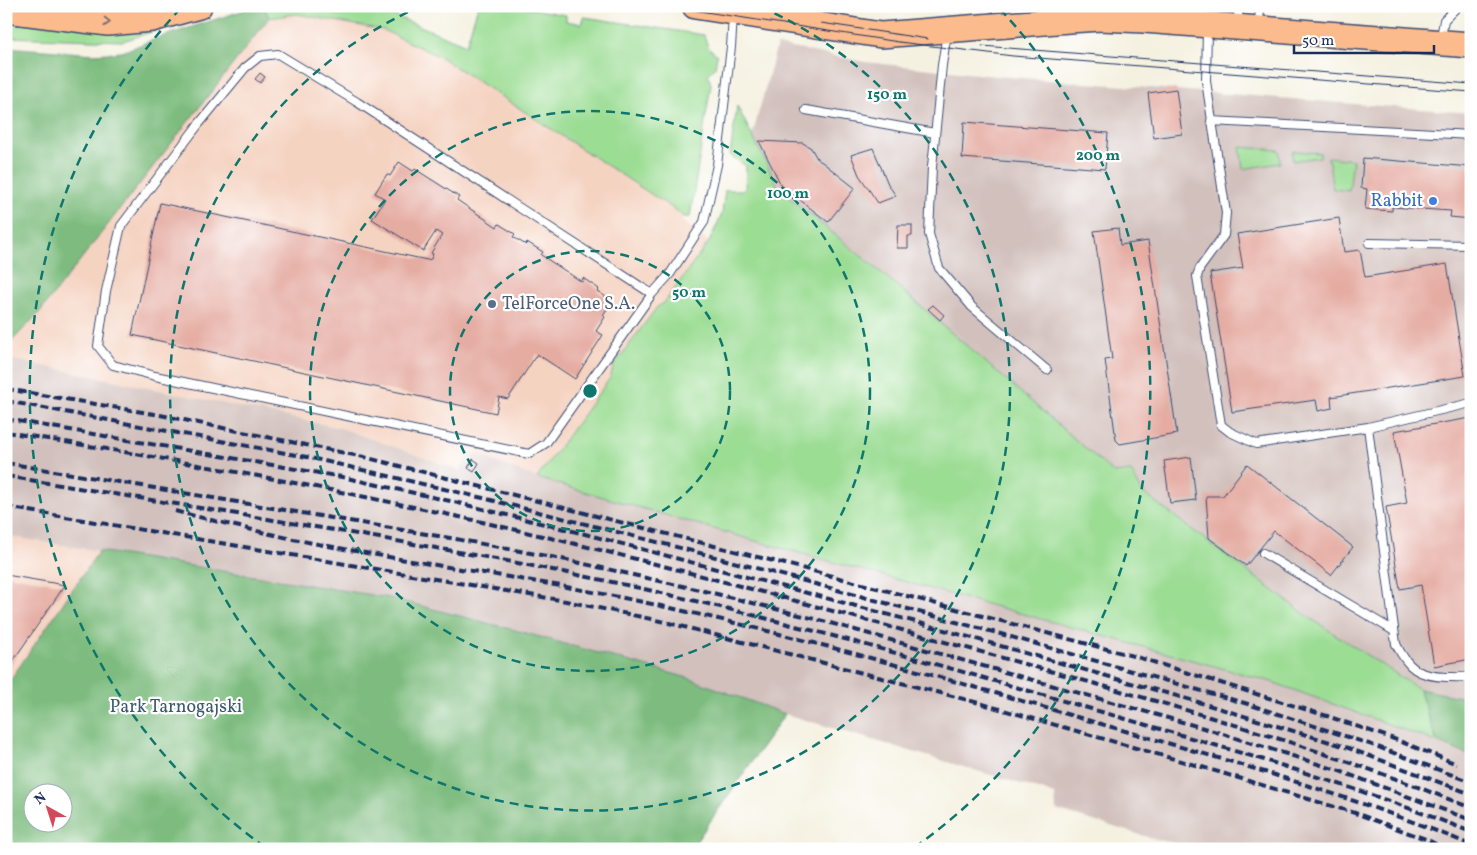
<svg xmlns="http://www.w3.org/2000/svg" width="1477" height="855" font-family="Vollkorn,serif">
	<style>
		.built { fill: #f5d3c1 }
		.industrial { fill: #d1c0bc }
		.green { fill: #9cdd94; stroke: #5c8679 }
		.forest { fill: #7dbc7e; stroke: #4c766e; fill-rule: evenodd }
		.building { fill: #e5aca2 }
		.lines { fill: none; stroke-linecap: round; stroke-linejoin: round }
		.lane-casing { stroke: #3c4c72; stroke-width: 10 }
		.primary-casing { stroke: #3c4c72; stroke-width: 28 }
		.lane { stroke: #fff; stroke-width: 8 }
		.primary { stroke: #fbbb8d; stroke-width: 25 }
		.tram { stroke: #1b2f5e; stroke-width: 1 }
		.rail { stroke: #1b2f5e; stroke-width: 4; stroke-dasharray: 8 4; stroke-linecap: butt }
		.oneway { stroke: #806e73 }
		.ring { fill: none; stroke: #0f766e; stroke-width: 2.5; stroke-dasharray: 9 6 }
		.shop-dot { fill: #3f7fe0; stroke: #fff; stroke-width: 2 }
		.service-dot { fill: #5c6f8a; stroke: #fff; stroke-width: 2 }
		.labels { text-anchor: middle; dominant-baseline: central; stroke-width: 4.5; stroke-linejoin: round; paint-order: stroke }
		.shop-label { font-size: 18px; fill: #366cbe; stroke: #fff; text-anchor: end }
		.service-label { font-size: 18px; fill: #4e5e75; stroke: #fff; text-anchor: start }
		.park-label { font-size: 18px; fill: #3b5a6c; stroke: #fff }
		.centre { fill: #0f766e; stroke: #fff; stroke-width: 2.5 }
		.ring-label { font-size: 15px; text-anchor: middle; font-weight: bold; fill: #0f766e; stroke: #fff; stroke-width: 4.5; stroke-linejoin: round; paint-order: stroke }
	</style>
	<rect width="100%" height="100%" fill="#fff"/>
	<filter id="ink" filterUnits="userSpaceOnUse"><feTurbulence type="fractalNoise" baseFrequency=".02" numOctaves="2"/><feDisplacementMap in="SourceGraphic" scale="10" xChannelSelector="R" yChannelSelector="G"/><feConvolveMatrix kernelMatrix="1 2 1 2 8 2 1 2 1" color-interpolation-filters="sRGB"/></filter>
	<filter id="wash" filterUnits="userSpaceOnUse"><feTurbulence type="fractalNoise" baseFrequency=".0096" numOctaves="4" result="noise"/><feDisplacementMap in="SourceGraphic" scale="20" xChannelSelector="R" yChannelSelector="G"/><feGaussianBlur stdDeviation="1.12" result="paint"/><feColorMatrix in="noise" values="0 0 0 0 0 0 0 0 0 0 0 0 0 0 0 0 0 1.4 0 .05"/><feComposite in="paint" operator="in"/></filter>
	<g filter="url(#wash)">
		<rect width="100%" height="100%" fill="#f5f1e1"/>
		<path class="built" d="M297,14L383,30L442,58L677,211L683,217L682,221L709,242L664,303L657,307L614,365L610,378L537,478L470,452L459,470L341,428L6,358V347L39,313L269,18Z
			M6,536L99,551L6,686Z"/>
		<path class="industrial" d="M777,45L865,62L996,76L1471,113V699L1419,689L1307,616L1142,492L1131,471L1114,473L894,283L780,190L752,137Z
			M6,358L341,428L459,470L470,452L537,478L759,542L1272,682L1437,742L1471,756V849H1205L1158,840L1056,810L1055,794L785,714L688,678L522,632L390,598L6,536Z"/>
		<path class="green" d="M59,6H164L103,12Z
			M264,6H371L466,45L478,6H515L566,15V21L582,24L584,17L704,35L708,47L717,55L715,67L708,75L711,84L690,217H683L677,211L442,58L383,30L297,14L269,18Z
			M6,19L164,28L123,41L6,37Z
			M737,106L780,190L894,283L1114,473L1131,471L1142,492L1307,616L1419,689L1437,742L1272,682L759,542L537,478L610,378L614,365L657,307L664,303L709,242L722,214L725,190H745L746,166L730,155Z
			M1240,147L1279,150L1280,163L1243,169Z
			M1294,151L1320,153V157L1293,161L1292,152Z
			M1328,157L1353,160L1349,191L1333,189Z"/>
		<path class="forest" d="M257,6H264L269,18L39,313L6,347V47L94,54L122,52L158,38Z
			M99,551L390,598L522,632L688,678L785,714L691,849H6V686ZM32,792H62V822H32Z
			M1419,689L1471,699V756L1437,742Z"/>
		<g id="blocks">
			<path class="building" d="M260,73L265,77L260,83L255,79Z
				M1176,89L1182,134L1154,138L1148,93Z
				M964,122L1108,133L1105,169L962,158Z
				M759,141L803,143L811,148L818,160L822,162L855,188L828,222L781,185Z
				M873,148L888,184L896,196L878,203L859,175L851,155Z
				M1363,158L1471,167V219L1450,217L1451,211L1392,207V211L1365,209L1367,189L1361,188Z
				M399,162L413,171L415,169L459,197L457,200L497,227L499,224L515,234L513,237L526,245L527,242L543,252L541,255L582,282L583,278L599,289L597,291L612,301L603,315L605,317L596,331L603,335L575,379L537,354L508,399L499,397L496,413L132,335L160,203L427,260L431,259L433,254L431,253L442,235L436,231L423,251L372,219L385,199L375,193L387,174L390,176Z
				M1339,218L1344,252L1360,250L1365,277L1447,264L1465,376L1331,397L1332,408L1318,411L1316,400L1232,412L1210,273L1243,268L1237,234Z
				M898,225H912V236H908V248H897Z
				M1118,228L1120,245L1148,241L1177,434L1120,444L1116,440L1105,360L1112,359L1094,231Z
				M933,305L944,315L940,320L928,309Z
				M1471,418V624H1469L1471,659L1434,666L1421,585L1400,589L1386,507L1407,503L1394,431Z
				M1191,457L1196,500L1170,503L1164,461Z
				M473,459L479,463L474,472L468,468Z
				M1247,464L1353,547L1331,575L1274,531L1246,566L1209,538L1206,496H1223Z
				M6,575L65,585L6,671Z"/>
		</g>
	</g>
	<g filter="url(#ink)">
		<use href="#blocks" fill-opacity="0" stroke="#3c4c72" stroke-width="1"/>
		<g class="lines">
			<g class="lane-casing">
				<path id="lane" d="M1236,24L1240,6
					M1259,25L1260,6
					M1207,29L1206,81L1226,213L1224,235L1200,268L1197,276L1221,425L1230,432L1256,444L1368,427L1471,403
					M947,33L942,65L932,167L929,234L939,268L972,307L1047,370
					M1441,38L1444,20L1458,6
					M806,110L935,133
					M1211,121L1471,135
					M1369,243L1471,245
					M652,294L546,443L529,454L155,376L113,365L98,346L106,291L121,226L198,125L245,68L260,56L278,54L357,102L652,294L670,274L704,222L717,165L731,47L733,16
					M1368,427L1396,644C1408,669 1419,676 1446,677C1454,677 1463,678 1471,676
					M1263,553L1394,631"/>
			</g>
			<g class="primary-casing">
				<path id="primary" d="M695,6L881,35L1069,20L1100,18L1144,20L1471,45
					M6,10L108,23L152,19L199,6"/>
			</g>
			<use href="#lane" class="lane"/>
			<use href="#primary" class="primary"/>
			<path class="tram" d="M667,6L899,42L1013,56L1471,92
				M821,23L928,39
				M982,46L1471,84"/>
			<path class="rail" d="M6,389L160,415L364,457L809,570L1137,657L1327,716L1394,739L1457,764
				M6,401L307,457L487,499L704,554L1008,636L1248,704L1378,747L1471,782
				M6,419L342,477L450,501L585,534L916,622L1198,702L1343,746L1471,794
				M6,432C156,457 306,483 455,516C623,553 790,599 956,645C1129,693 1304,740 1471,808
				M6,463L456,539L567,560L713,593L823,621L1207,729L1337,770L1471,820
				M6,476C208,510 411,540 612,582C770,616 926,661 1081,706C1212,744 1344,781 1471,832
				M6,507L566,601L665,622L979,703L1202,767L1355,813L1428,840L1445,849
				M175,511C230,525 284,538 339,548C439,567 539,580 638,601C789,633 938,676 1087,720C1216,757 1346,793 1471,845"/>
		</g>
		<defs><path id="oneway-chevron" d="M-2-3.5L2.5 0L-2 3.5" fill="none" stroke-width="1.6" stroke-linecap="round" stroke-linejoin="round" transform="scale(1.25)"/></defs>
		<use class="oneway" href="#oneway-chevron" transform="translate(107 22) rotate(2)"/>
	</g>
	<g class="ring">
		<circle cx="590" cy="391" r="140"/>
		<circle cx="590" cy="391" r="280"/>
		<path d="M761 7A420 420 0 1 1 419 7"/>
		<path d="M265 847A560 560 0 0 1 180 9M1000 9A560 560 0 0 1 915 847"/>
	</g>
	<circle class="shop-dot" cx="1433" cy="201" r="5"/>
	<circle class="service-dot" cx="492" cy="304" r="5"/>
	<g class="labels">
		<g class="shop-label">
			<text x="1423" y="201">Rabbit</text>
		</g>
		<g class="service-label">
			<text x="502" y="304">TelForceOne S.A.</text>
		</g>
		<g class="park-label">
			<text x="176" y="707">Park Tarnogajski</text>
		</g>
	</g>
	<circle cx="590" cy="391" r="8" class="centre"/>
	<g class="ring-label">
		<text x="887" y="99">150 m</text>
		<text x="1098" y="160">200 m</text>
		<text x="788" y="198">100 m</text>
		<text x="689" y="297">50 m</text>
	</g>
	<rect width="1477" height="855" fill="none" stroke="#fff" stroke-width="25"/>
	<g transform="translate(48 808) rotate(321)"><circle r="24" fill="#ffffff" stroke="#a4acbf"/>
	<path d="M0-4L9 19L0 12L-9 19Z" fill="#d1495b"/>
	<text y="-8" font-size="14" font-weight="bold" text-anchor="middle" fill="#1b2f5e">N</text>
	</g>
	<path d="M1294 45v8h140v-8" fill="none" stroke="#1b2f5e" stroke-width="2.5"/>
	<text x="1302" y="45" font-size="15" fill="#1b2f5e" stroke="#ffffff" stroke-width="4" paint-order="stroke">50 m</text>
</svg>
